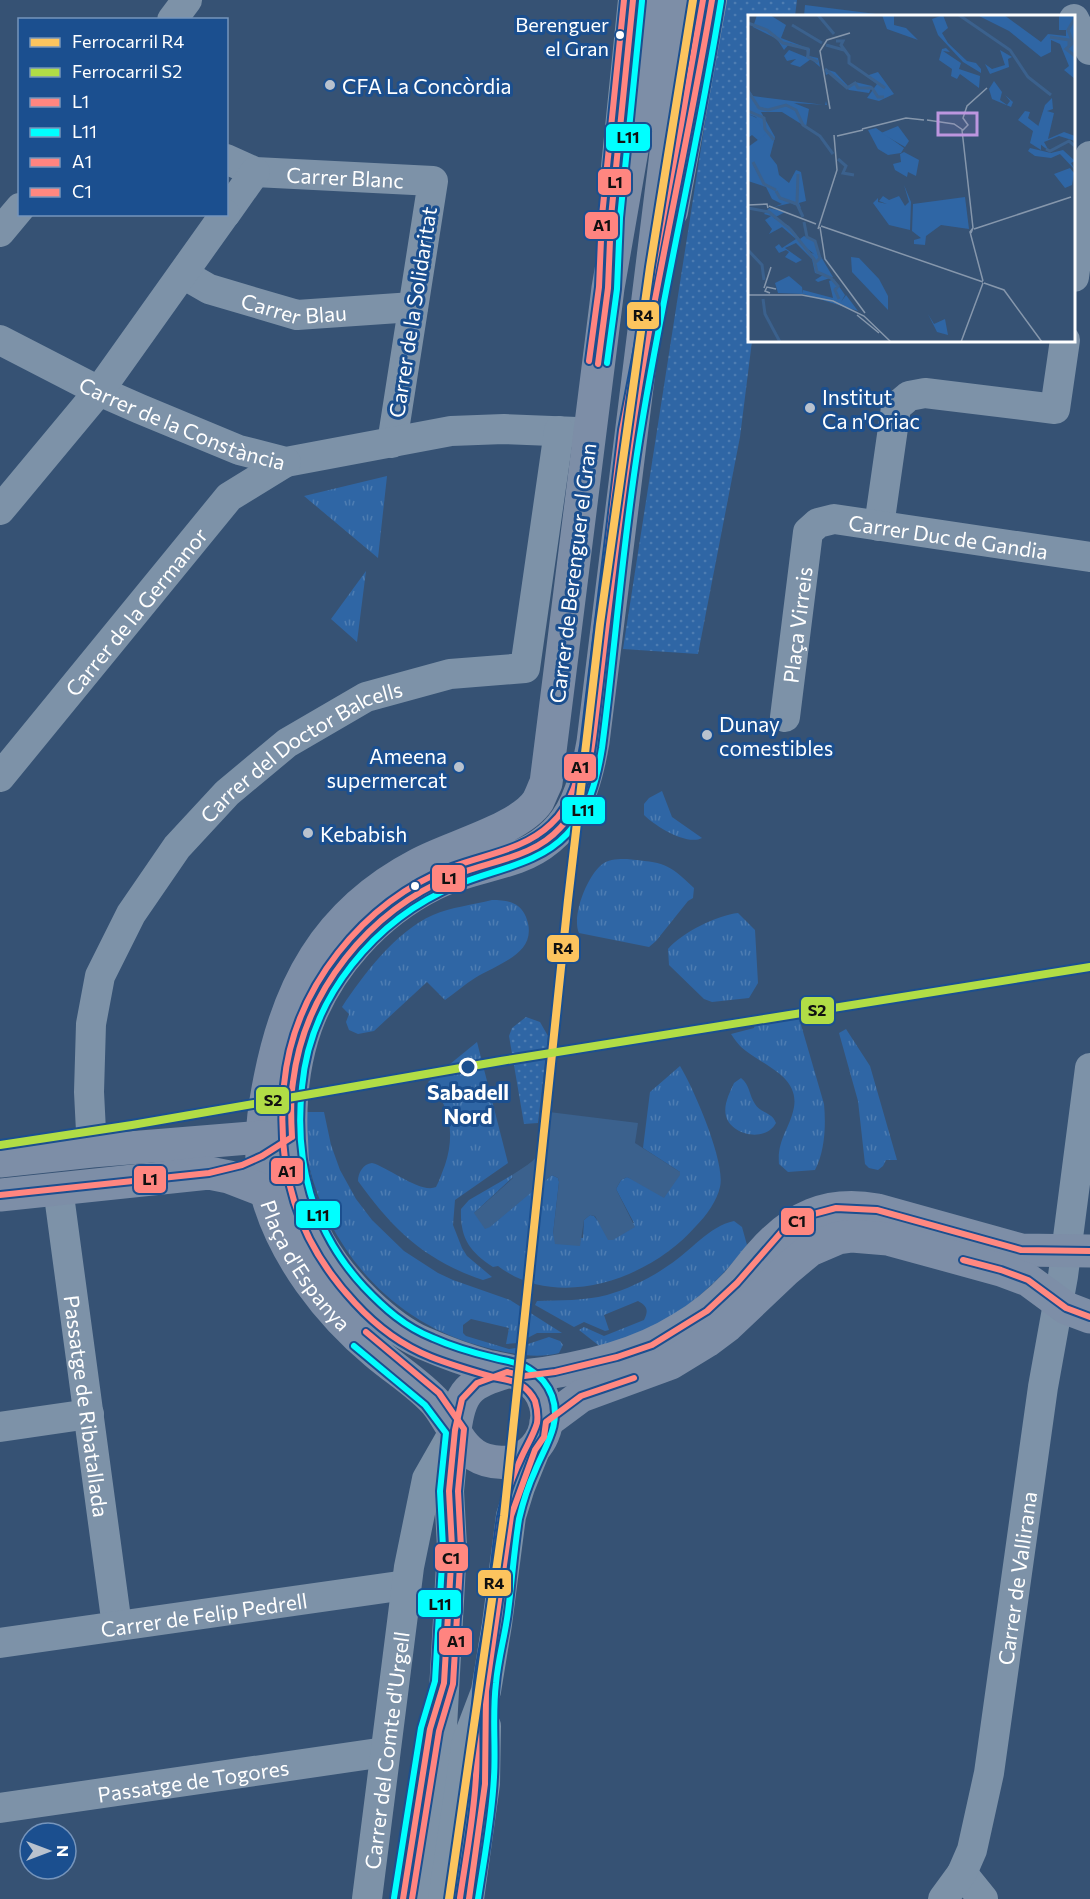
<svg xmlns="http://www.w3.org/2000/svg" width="1090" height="1899" font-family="Commissioner,sans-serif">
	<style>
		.grass { fill: url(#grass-tufts) }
		.park { fill: url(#park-dots) }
		.pitch { fill: #2f66a5 }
		.water { fill: #3b618d }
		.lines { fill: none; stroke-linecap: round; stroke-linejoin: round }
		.minor { stroke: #7d92a8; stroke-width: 30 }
		.major { stroke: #7d8ea7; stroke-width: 33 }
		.bus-1-casing { stroke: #1b4f8f; stroke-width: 10 }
		.bus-2-casing { stroke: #1b4f8f; stroke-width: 10 }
		.bus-3-casing { stroke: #1b4f8f; stroke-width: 10 }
		.bus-4-casing { stroke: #1b4f8f; stroke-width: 10 }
		.bus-1 { stroke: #ff8680; stroke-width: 6 }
		.bus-2 { stroke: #0ff; stroke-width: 6 }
		.bus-3 { stroke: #ff8480; stroke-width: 6 }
		.bus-4 { stroke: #ff8880; stroke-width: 6 }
		.rail-1-casing { stroke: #1b4f8f; stroke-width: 12 }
		.rail-2-casing { stroke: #1b4f8f; stroke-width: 12 }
		.rail-1 { stroke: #fcc45e; stroke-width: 8 }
		.rail-2 { stroke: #b1dd46; stroke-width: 8 }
		.bus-dot { fill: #fff; stroke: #1b4f8f; stroke-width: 2 }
		.poi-dot { fill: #b9c2ce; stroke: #1b4f8f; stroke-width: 2 }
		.stop-dot { fill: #1b4f8f; stroke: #fff; stroke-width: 3 }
		.labels { text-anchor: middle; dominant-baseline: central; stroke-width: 6; stroke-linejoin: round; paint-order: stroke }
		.bus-label { font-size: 20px; fill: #fff; stroke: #1b4f8f; text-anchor: end }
		.poi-label { font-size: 21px; fill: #fff; stroke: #1b4f8f; text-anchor: start }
		.street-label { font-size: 21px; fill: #fff; stroke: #1b4f8f }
		.stop-label { font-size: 21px; font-weight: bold; fill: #fff; stroke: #1b4f8f }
		.inset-river { fill: none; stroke: #3b618d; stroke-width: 3 }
		.inset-road { fill: none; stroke: #8697ac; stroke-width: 1.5 }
		.view { fill: #bd96df; fill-opacity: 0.15; stroke: #bd96df; stroke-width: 3 }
		.inset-edge { fill: none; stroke: #fff; stroke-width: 3 }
		.line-badge { stroke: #1b4f8f; stroke-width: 2 }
		.pale-badge-label { font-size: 16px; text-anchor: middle; font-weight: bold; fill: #111 }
	</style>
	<defs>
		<pattern id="grass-tufts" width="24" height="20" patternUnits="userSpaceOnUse" patternTransform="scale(1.5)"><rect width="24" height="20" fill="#2f66a5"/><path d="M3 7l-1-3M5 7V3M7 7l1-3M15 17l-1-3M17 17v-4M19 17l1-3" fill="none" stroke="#4e7db2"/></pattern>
		<pattern id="park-dots" width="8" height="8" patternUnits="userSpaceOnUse" patternTransform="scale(1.5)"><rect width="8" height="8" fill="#2f66a5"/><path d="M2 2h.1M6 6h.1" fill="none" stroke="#4e7db2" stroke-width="1.8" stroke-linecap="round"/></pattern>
	</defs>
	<rect width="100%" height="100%" fill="#365274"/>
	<path class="grass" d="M387,476L378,558L304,496Z
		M366,571L357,642L331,619Z
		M662,791L672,817L702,838C687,846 655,826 644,815V804L649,798Z
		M627,859C664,863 667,862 694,888L693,898L688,901L656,941L649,947L579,933C571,916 588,873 604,863C610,859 619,859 627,859Z
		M492,900C507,900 520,902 526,917C540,953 499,963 475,978C465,984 455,993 445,1000L427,982L374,1031L358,1034L349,1030L346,1022L349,1014L342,1007C363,975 396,931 433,915C451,907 473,905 492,900Z
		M738,913L755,930L758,983L749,998L712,1002L704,999L669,965L668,949C681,933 718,915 738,913Z
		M797,1011L824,1104C826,1125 825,1151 815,1170L788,1172L779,1164C777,1139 790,1129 794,1107C799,1077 765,1066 746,1051C740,1047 735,1040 731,1034L754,1028L755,1022Z
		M846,1029L870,1066L897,1160H886L883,1166L878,1170L869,1168L865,1164L858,1101L839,1033Z
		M477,1042L508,1163L455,1200L453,1225L462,1248L467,1256L492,1277L483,1280C426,1261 393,1230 358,1181C358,1173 363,1164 372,1163C388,1167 421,1194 436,1187C440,1180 442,1172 445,1165C455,1135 451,1105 428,1082Z
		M680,1066C694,1089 726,1163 720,1187C717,1201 706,1216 696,1226C651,1278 559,1312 498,1266L493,1267C469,1251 460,1238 461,1209L469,1200L512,1175L513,1177L474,1213L535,1188L552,1175L558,1178L559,1182L553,1234L583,1238L584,1220L590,1215L594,1216L597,1220L634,1223L616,1189L621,1180L627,1177L632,1179L680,1172L643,1148L650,1092Z
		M741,1078C750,1085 749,1095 755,1104C760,1113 772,1112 776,1123C765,1143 731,1135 726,1116C723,1105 730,1092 734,1083Z
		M302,1112H324L331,1145L340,1170L356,1199L372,1220L404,1251L438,1273L453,1280L510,1300L562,1333H537L518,1343L506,1344L509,1328L471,1319L463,1325V1333L466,1336L509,1349L516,1348L549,1337L560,1341L563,1345L559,1353C534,1360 502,1352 477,1345C392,1321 330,1251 309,1166C304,1149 304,1129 302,1112Z
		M734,1221L742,1227L747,1245C722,1278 691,1307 654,1327C638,1336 619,1341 602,1348L579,1330L584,1327L604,1336L644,1320C649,1310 647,1306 638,1301L604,1315L609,1330L605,1331L584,1322L574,1327L535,1305L537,1301C560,1300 584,1301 607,1295C628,1289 651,1278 669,1265C690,1252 709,1226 734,1221Z"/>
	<path class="park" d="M724,0H797L795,16H750V340L752,341L740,437L698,654L623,649Z
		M526,1017L540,1022L548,1036L538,1123L524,1124L509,1036L512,1028Z"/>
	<path class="pitch" d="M805,5L892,16H804Z"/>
	<path class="water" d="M549,1112L638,1123L635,1143L680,1172V1175L664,1198L627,1177L621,1180L616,1189L635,1227L613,1240H608L595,1216L590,1215L584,1220L580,1246L555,1244L553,1234L559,1182L558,1178L552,1175L490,1227L485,1229L474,1213L513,1178L512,1175C546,1154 545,1150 549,1112Z"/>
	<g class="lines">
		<g class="minor">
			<path d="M1074,19L1090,50"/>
			<path d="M172,20L187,0"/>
			<path id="s1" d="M226,159L255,172L433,181L392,443"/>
			<path d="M616,167L633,0"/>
			<path d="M673,212L712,0"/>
			<path d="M226,213L255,172"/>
			<path d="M0,232L20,208"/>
			<path id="s2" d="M183,274L209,289L297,315L413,307"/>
			<path d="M1074,277L1090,156"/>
			<path id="s3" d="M0,340L99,391L140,409L239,450L286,462L451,431L504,429L577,432"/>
			<path d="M0,510L99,391L225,214"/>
			<path d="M879,526L896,407L909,396L925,393L1055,409L1065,340"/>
			<path id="s4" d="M785,717L808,532L818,523L834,519L1090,557"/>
			<path id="s5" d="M0,777L229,497L286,462"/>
			<path id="s6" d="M92,1151L89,1092L91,1024L100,976L131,914L177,847L227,793L287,743L366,697L450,674L525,668L559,431"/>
			<path id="s7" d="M58,1188L117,1626"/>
			<path d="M0,1427L89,1414"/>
			<path id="s8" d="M0,1643L406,1585"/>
			<path id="s9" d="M0,1808L385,1752"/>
			<path d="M962,1873L983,1899"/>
			<path id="s10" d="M367,1899L409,1567L427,1479L455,1430"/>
			<path d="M422,1899L438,1774L442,1727L452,1547L449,1491L454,1439"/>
			<path d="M443,1899L467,1741L486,1691L497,1624L511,1516L520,1487L535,1450"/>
			<path d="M469,1899L485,1784L486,1726"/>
			<path id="s11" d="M943,1899L962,1873L972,1850L989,1773L1043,1387L1063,1276L1090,1068"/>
		</g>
		<g class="major">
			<path id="s12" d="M655,0L639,110L608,288L546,783C543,789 541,795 538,801C520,829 450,847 419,864C325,913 286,988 268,1089C262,1120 258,1164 267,1195C284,1256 328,1313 376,1353C396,1370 419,1384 436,1403C452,1422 460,1453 486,1460C541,1476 570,1405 524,1377C514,1370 499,1369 487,1366C465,1360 444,1352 423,1343C402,1334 385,1320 368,1304C331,1269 300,1221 293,1170C292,1158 292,1144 291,1131C290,1095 294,1060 306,1026C328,966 376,913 434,884C460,871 489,867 517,857C570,837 584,794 593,742L685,0"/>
			<path d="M0,1161L92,1151L262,1137L279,1151"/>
			<path d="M0,1195L209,1173L229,1177L265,1191"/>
			<path d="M524,1376C577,1370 634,1358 680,1329C701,1317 721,1300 737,1283C745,1274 752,1264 760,1255C793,1217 827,1201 877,1210L1021,1250L1090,1251"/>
			<path d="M546,1422L581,1396L671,1363L707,1341L727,1326L786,1270L810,1250L838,1238L852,1236L888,1239L1001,1270L1028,1280L1066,1308L1090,1317"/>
			<path d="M455,1430C460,1391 469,1383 507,1372"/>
		</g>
		<g class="bus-1-casing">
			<path id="bus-1" d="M598,364L608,288L611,217L633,0
				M292,1137C291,1119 290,1100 293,1082C304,991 369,911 453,876C490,860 532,859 560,828C584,803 590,763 594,731C608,616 620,502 639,388C661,258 690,130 712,0
				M0,1195L209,1173L242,1165L262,1156L292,1137"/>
		</g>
		<g class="bus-2-casing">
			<path id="bus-2" d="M607,363L617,289L620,218L642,1
				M354,1346L425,1405L446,1433L440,1491L443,1547L435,1681L421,1728L394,1898
				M478,1899C484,1859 492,1818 494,1777C496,1746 492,1715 496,1683C498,1659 505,1636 508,1612C512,1581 514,1550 519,1519C523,1502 528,1486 535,1471C545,1446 562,1424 552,1396C548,1385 539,1375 529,1369C519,1362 506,1361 495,1358C474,1353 453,1347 433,1338C405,1327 384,1308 364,1287C312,1231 294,1161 302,1087C310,997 375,919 457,885C494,869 538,865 567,834C589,811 597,779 602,748C616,642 623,535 641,429C664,286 698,145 721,1"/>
		</g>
		<g class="bus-3-casing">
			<path id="bus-3" d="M589,361L599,287L602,216L624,0
				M366,1332L439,1393L464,1429L458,1491L461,1548L453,1684L439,1731L412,1899
				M460,1898C466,1857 474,1817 476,1776C478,1744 474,1713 478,1682C480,1658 487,1634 490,1611C494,1579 496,1548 501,1517C505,1496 513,1475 522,1456C527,1445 534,1434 537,1423C538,1416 537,1408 535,1401C532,1395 527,1389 521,1385C513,1380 502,1379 493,1377C472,1371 451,1365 431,1357C401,1345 377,1327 355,1303C296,1240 276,1170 284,1085C293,988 363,902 452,867C486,854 524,850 551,824C573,804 579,774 584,746L622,430L681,125L703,0"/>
		</g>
		<g class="bus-4-casing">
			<path id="bus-4" d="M963,1260L1001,1270L1028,1280L1066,1308L1090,1317
				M403,1899L430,1729L444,1683L452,1547L449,1491L455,1430L462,1399L477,1383L507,1372L524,1376L555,1372L617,1357L652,1345L707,1311L737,1283L784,1229L806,1216L836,1208L877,1210L1021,1250L1090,1251
				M469,1899L485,1784L486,1691L511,1516L535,1450L544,1437L546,1422L581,1396L634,1378"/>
		</g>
		<use href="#bus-1" class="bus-1"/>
		<use href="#bus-2" class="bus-2"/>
		<use href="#bus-3" class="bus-3"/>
		<use href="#bus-4" class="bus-4"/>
		<g class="rail-1-casing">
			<path id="rail-1" d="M449,1899L504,1516L568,900L600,624L650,267L693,0"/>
		</g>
		<g class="rail-2-casing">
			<path id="rail-2" d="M0,1145L132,1125L501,1061L1090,967"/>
		</g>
		<use href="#rail-1" class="rail-1"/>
		<use href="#rail-2" class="rail-2"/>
	</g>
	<g class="bus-dot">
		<circle cx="620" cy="35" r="5"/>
		<circle cx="415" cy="886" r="5"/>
	</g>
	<g class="poi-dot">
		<circle cx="330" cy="85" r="6"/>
		<circle cx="810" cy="408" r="6"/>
		<circle cx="707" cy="735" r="6"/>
		<circle cx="459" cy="767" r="6"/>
		<circle cx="308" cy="833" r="6"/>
	</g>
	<circle class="stop-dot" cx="468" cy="1067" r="8"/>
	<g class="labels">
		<g class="bus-label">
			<text x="609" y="24">Berenguer<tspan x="609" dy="24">el Gran</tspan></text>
		</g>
		<g class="poi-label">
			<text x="342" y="85">CFA La Concòrdia</text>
			<text x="822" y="396">Institut<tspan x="822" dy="24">Ca n'Oriac</tspan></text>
			<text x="719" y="723">Dunay<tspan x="719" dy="24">comestibles</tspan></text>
			<text x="447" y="755" text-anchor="end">Ameena<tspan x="447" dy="24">supermercat</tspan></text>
			<text x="320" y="833">Kebabish</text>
		</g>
		<g class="street-label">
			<text stroke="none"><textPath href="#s1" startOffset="122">Carrer Blanc</textPath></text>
			<text stroke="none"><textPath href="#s2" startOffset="118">Carrer Blau</textPath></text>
			<text transform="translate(412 312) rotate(-81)">Carrer de la Solidaritat</text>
			<text stroke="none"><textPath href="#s3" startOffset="201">Carrer de la Constància</textPath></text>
			<text stroke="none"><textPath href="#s4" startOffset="332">Carrer Duc de Gandia</textPath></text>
			<text transform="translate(572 573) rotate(-83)">Carrer de Berenguer el Gran</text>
			<text stroke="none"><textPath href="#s5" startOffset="214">Carrer de la Germanor</textPath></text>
			<text stroke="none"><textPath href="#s4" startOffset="93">Plaça Virreis</textPath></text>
			<text stroke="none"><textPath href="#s6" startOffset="486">Carrer del Doctor Balcells</textPath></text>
			<text stroke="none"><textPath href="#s12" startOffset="1416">Plaça d'Espanya</textPath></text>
			<text stroke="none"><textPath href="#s7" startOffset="220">Passatge de Ribatallada</textPath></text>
			<text stroke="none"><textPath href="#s11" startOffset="333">Carrer de Vallirana</textPath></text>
			<text stroke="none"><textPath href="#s8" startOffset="206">Carrer de Felip Pedrell</textPath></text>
			<text stroke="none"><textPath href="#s10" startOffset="150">Carrer del Comte d'Urgell</textPath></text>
			<text stroke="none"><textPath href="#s9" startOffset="195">Passatge de Togores</textPath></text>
		</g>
		<g class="stop-label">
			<text x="468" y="1091">Sabadell<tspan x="468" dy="24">Nord</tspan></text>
		</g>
	</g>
	<g transform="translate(748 15)">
		<rect width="327" height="327" fill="#365274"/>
		<path d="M9,0H22L38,10L33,23L62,34L61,41L70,43L72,52L63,44L52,52L42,49L48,44L39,46L36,41L41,35L58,42L60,36L42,28L36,35L29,24L5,12ZM195,0L200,13L194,18L200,28L219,46L228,48L233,54V58L215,47L190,20L184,4ZM246,66L254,77L252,85L259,90L262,86L257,80L265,87L263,92L244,84L241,74ZM304,83L305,94L299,96L306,98L300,124L316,117L327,121V126L311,121L296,127L301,136L292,129L290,112L297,90ZM0,99L11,104L19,119L16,124L11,126L4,120L0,123ZM21,193L37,197L26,203L41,211L63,238L72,240L85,262L70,267L67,265L75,260L67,258L64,244L48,228L37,233L54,245L48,248L37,242L41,237L38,235L31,238L27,232L31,229L34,233L48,224L34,212L21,219L24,214L17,205L23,201L16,199ZM86,264L97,280L93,287L98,280L110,296L55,279V275L85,283L81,266ZM180,299L186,309L197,304L200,320L189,317Z" fill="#2f66a5"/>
		<path d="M229,0H256L293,27L300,19L318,21V15H311V1L304,0H327V64L316,55L321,51L312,29L303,25V37L293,42L261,16ZM252,35L264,42L260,44L261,52L242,59L237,49L244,54L257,50ZM77,54L87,57L100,71L107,67L124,71L121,78L101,75L82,58L78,60ZM0,73L5,81L77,90L78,86L79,90L46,88L61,94L58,112L34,97H13L27,122L22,141L29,150L31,160L41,168L48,155L53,157L58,186L51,188L53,193L43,188L26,192L34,189L24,184L18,172L0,166V132L18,119L8,102L0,99ZM282,133L303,138L315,135L327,146L323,148L327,155L312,139L303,143L287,141L280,136ZM322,153L326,158L324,170L317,173L306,159ZM56,221L67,226L70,242L53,229L52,224ZM41,261L54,272L55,279L30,278L27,268Z" fill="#2f66a5"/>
		<path d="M134,0H146V10L158,13L170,25L139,14ZM198,33L202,37L195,36L213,48L211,54L232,61L231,73L212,59L209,64L203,61L204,54L191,45L194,34ZM130,57L146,79L131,86L119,83L129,69L118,61ZM277,96L282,97L280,103L293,113V135L282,128L285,116L270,105ZM128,113L156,133L153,138L140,140L130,134L120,115ZM156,137L171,145L168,161L160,157L159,162L147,155L145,149L153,147L152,139ZM156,170L163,187L162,215L141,210L125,188L130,183V187L139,189L131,186L135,181L141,185L151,181L157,191L161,187ZM217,182L221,214L193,210L178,221L177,230L166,229V225L173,223L164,216L165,189ZM103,242L111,243L131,264L140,281V295L104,257Z" fill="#2f66a5"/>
		<path d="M150,111L161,126L157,132L133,118Z" fill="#2f66a5"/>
		<path class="inset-river" d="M70,0L86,19M211,0L262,35L280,62L303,80M327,3L320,15L325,28L318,34L327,41M0,8L19,15L35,28L60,34V42L70,47M44,10L74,28M302,22L321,25V31M88,26H95L93,30L101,41V48L137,73M78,30L96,35M77,54L99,73L107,68L110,73H124L130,82H136M0,76L11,93L20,95L38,90L48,95L55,110L72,121L85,139M0,96L16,103L17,114L26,125M298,134L302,136L321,126L327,131M90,144L98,151L95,158L106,160M5,147L16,169L28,175M28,176L32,183L49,189L55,202M49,188L50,159M0,193L21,197L43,215L66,244L69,257L83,263L90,271L87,275L91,284M56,207L59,222L67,226L72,243L67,248M0,235L14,250L16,265M15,284L17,299L32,327"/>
		<path class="inset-road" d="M82,94L72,36L79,25L102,18M179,105L206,109L215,115L220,110L215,103L219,91L239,73M114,114L158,103L176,105M214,115L225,213M89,121L115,115M0,190L19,189L20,193M21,191L68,209M73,211L235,267M72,212L77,244L117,298M70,214L89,155L86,120M226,214L323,182M223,218L225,213L222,217L235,266M236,268L256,275L294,327M16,273L23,252M22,278L17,276L19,272L28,274M0,280H54L85,286L116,301L143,327M109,300L131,318M213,327L235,268"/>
		<path class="view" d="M190,98H229V120H190Z"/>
		<rect width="327" height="327" class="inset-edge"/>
	</g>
	<g class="line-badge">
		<rect x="605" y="123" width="46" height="29" rx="6" fill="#0ff"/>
		<rect x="597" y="168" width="35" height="28" rx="6" fill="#ff8680"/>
		<rect x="584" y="211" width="35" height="29" rx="6" fill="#ff8480"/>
		<rect x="626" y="301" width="34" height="29" rx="6" fill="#fcc45e"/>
		<rect x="563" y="753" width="34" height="29" rx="6" fill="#ff8480"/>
		<rect x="561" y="796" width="45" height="29" rx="6" fill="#0ff"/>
		<rect x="431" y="864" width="35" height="29" rx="6" fill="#ff8680"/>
		<rect x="546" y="934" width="34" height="29" rx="6" fill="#fcc45e"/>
		<rect x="800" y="996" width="35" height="29" rx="6" fill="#b1dd46"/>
		<rect x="255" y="1086" width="35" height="29" rx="6" fill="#b1dd46"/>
		<rect x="270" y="1157" width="34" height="28" rx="6" fill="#ff8480"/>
		<rect x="133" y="1165" width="34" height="29" rx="6" fill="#ff8680"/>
		<rect x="295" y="1200" width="46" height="29" rx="6" fill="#0ff"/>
		<rect x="780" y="1207" width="35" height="29" rx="6" fill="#ff8880"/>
		<rect x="434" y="1543" width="35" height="29" rx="6" fill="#ff8880"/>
		<rect x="477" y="1569" width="35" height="28" rx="6" fill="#fcc45e"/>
		<rect x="417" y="1589" width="45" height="29" rx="6" fill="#0ff"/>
		<rect x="438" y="1627" width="35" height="29" rx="6" fill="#ff8480"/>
	</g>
	<g class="pale-badge-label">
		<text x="628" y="143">L11</text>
		<text x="615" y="188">L1</text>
		<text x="602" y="231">A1</text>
		<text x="643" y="321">R4</text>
		<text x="580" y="773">A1</text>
		<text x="583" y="816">L11</text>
		<text x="449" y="884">L1</text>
		<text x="563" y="954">R4</text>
		<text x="817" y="1016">S2</text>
		<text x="273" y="1106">S2</text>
		<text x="287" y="1177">A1</text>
		<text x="150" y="1185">L1</text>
		<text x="318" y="1221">L11</text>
		<text x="797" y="1227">C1</text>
		<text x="451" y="1564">C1</text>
		<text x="494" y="1589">R4</text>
		<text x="440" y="1610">L11</text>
		<text x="456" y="1647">A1</text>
	</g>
	<rect x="18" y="18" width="210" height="198" fill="#1b4f8f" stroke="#7695bc" stroke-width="1.5"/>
	<rect x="30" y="38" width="30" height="9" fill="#fcc45e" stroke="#7695bc" stroke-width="1.5"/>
	<text x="72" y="48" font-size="18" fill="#ffffff">Ferrocarril R4</text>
	<rect x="30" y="68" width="30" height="9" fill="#b1dd46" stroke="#7695bc" stroke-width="1.5"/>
	<text x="72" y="78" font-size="18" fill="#ffffff">Ferrocarril S2</text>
	<rect x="30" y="98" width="30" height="9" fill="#ff8680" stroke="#7695bc" stroke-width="1.5"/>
	<text x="72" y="108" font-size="18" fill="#ffffff">L1</text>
	<rect x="30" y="128" width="30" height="9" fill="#00ffff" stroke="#7695bc" stroke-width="1.5"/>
	<text x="72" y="138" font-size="18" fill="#ffffff">L11</text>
	<rect x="30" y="158" width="30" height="9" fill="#ff8480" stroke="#7695bc" stroke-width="1.5"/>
	<text x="72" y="168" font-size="18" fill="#ffffff">A1</text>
	<rect x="30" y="188" width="30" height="9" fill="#ff8880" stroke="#7695bc" stroke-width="1.5"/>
	<text x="72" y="198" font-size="18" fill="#ffffff">C1</text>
	<g transform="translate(48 1851) rotate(90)"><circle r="28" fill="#1b4f8f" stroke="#7695bc" stroke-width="1.5"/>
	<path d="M0-4.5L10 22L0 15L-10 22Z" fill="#b9c2ce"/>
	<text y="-9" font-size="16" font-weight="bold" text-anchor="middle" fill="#ffffff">N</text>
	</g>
</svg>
